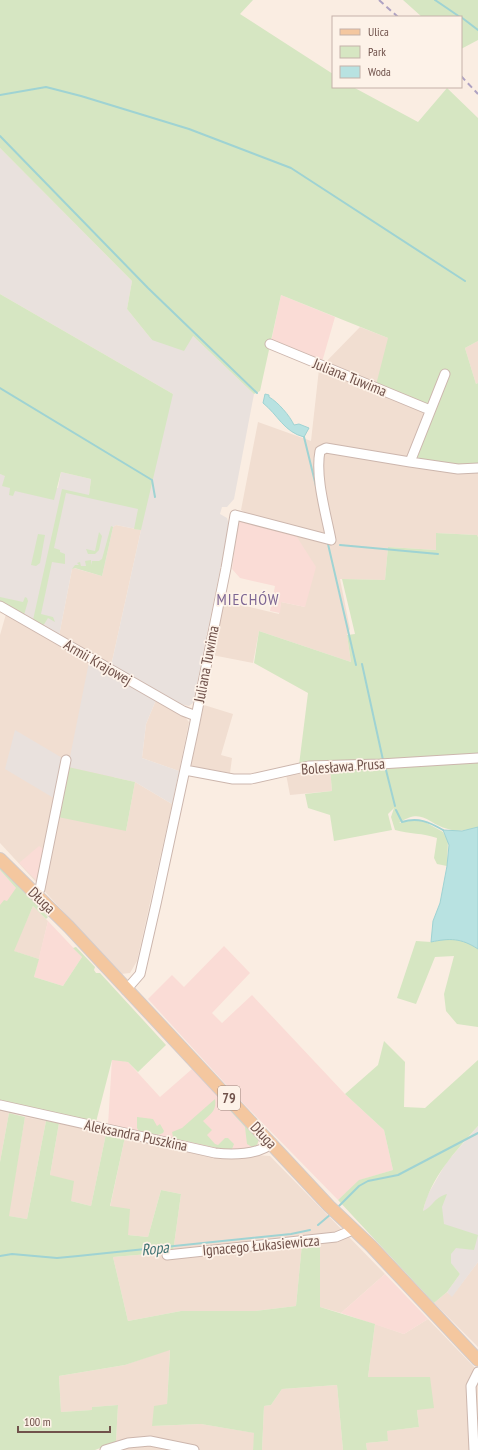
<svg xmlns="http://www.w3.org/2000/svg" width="478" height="1450" font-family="'PT Sans Narrow',sans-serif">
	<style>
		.residential { fill: #f1ded1 }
		.commercial { fill: #fadcd6 }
		.industrial { fill: #e9e1dd }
		.green { fill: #d6e6c2 }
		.water { fill: #b8e2e1; stroke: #9fd3d3 }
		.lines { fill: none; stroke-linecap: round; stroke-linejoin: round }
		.stream { stroke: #9fd3d3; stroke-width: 2 }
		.minor-casing { stroke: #ccb6ad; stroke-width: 11 }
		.major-casing { stroke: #d4cbc9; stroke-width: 14 }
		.minor { stroke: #fff; stroke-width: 9 }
		.major { stroke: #f4c79f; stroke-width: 12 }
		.rail { stroke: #aea2c2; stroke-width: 2; stroke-dasharray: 6 4; stroke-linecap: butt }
		.labels { text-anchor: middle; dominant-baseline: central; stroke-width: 3.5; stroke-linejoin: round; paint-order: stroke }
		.shield { fill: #fdf2e8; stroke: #9a827a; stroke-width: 1 }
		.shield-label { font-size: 14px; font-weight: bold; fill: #70524b }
		.street-label { font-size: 15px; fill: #70524b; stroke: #fdf2e8 }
		.neighbourhood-label { font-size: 16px; letter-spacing: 1px; fill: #7d6693; stroke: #fdf2e8 }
		.water-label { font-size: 16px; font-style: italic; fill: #407474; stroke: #fdf2e8 }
	</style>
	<rect width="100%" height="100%" fill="#faede2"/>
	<path class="residential" d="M360,327L388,338L434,409L478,466V537L477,535L436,533V550L388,547L385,580L340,579L350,629L347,635L351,662L259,631L253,663L212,655L224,601L279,614L281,602L305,607L246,513L241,510L258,422L311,441L319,369Z
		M478,341V383L476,384L465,348Z
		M116,525L141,530L111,666L59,636L72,569L74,568L102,576L113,527Z
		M6,614L89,662L126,831L135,782L172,804L137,961L130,973L121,974L0,843V635Z
		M156,700L185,717L189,722L179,771L142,758L146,724Z
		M204,705L233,714L221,755L232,758L230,773L191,766Z
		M330,768L332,791L290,795L286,774Z
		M33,906L48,921L39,959L13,951Z
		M0,1111L9,1113L0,1162Z
		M25,1117L46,1121L27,1219L8,1216Z
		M59,1123L106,1134L91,1206L71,1201L50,1175Z
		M125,1137L216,1158H231L257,1155L270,1156L385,1274L341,1313L320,1307V1244H302L296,1306L255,1311H181L128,1321L113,1257L173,1252L181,1194L161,1190L148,1237L128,1235L110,1207Z
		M478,1262V1347L434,1303L447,1292L452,1296Z
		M428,1319L478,1371V1450H367L366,1443L388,1441L386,1431L419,1427L417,1410L430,1377H368L375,1324L404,1334Z
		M170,1349L167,1404L153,1426L201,1424L255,1433L253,1450H118L116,1442L118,1405L92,1407V1410L61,1412L59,1376L125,1365Z
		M337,1385L343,1450H262L264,1406L271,1405L282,1389Z"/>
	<path class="commercial" d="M281,295L335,317L322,362L271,342Z
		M247,518L295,534L316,567L305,607L281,602L280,613L270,611L275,586L240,578L232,569L238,522Z
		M39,846L46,851L39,883L19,863Z
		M0,870L17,889L0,911Z
		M48,921L82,957L63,986L34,977Z
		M224,946L250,973L212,1013L222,1023L252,995L345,1094L384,1130L393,1170L360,1180L338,1200L242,1102L148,999L172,975L184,987Z
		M112,1059L128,1062L160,1097L192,1069L259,1139L258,1144L254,1147L231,1152L108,1125Z
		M385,1274L428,1319L404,1334L341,1313Z"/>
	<path class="industrial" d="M0,148L132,281L127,309L152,340L193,336L254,394L234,499L227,507H222L220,514L227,518L229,525L193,703L189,706L175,703L111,666L141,530L116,525L113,527L102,576L75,568L72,569L59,636L0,601V474L58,488L61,472L91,479L89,495L173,394L0,294Z
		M89,662L156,700L146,724L142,758L179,771L172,804L135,782L68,767Z
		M15,730L64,759L57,800L5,769Z
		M478,1126V1262L452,1297L447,1292L460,1274L419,1226L427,1196L446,1163Z"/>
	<path class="green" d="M0,0H253L240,14L333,74V87H353L418,122L447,88L478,118V341L465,348L476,384L478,383V466H459L414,460L433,409L376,385L388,338L281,295L260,391L254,394L193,336L184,351L152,340L127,309L132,281L0,148Z
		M403,0H478V40L461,49V17H422Z
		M0,294L173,394L141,530L134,529L138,509L66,493L54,548L60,550V552L65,554V564L52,562L41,614L53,617L55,622L48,618L43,626L33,620L62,489L89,495L91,479L61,472L54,500L15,491L13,496L9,495L10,488L2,486L5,476L0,474Z
		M111,526L113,527L102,576L75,568L72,569L75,565H79L77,563L80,562L81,566H86L85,561L91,560V565L92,561H99L102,559Z
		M99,532L102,536L99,550L95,554H88L86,549L95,551Z
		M436,533L477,535L478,537V827C467,830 459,832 448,829C427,824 423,807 399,823L414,820L425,822L443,832L448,841L447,866L437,864L434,858L437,838C423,833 409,834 395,830L391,817L394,808L388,814L392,830L334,841L330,815L308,808L305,794L332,791L330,768L299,765L308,693L254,663L259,631L351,662L347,635L355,634L342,579L385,580L388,547L436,550Z
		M38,534L45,535L40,563L36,566L31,565Z
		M0,597L23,602L25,597L27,598L28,601L24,615L0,602Z
		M68,767L135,782L126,831L58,817Z
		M0,866L48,917L46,919L33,906L14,951L39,959L34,977L63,986L82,957L73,948L76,947L95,967L94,970L96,973H100L166,1045L138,1072L128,1062L112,1060L96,1122L0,1101V905L4,900L7,901L16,888L0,870Z
		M450,938L469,943L478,949V1027L457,1024L446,1011L444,994L454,956L435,957L416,1004L397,998L416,941L431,942Z
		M384,1041L405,1062L404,1107L425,1108L478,1060V1126C455,1152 431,1177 423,1211C433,1207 433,1198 447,1194L442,1207L444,1224L478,1235L474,1250L456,1248L451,1254V1263L460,1274L447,1292L434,1303L338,1200L359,1180L393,1170L384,1130L345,1094L378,1065Z
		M215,1099C217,1111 210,1114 203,1121L212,1130L207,1135L215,1144L218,1145L225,1138H228L234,1144L232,1149H222L176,1139L173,1137L172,1132L182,1128Z
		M224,1102L259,1139L257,1145L252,1147L247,1144L245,1127L223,1103Z
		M9,1113L25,1117L9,1216L27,1219L46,1121L59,1123L50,1175L74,1181L71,1201L91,1206L106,1134L125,1137L110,1206L130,1209L128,1235L148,1237L161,1190L181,1194L173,1252L113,1257L128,1321L181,1311H255L296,1306L302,1244H320V1307L375,1324L368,1377H430L434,1408L417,1410L419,1427L387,1431L388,1441L366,1443L367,1450H343L337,1385L282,1389L271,1405L264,1406L262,1450H253L254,1433L201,1424L152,1426L154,1406L167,1404L170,1350L125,1365L59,1376L61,1412L92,1410V1407L118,1405L116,1442L95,1450H0V1162Z
		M137,1117L153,1119L157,1126L160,1124L164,1131L163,1133L158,1135L139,1131L137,1128Z"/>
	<path class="water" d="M265,394L269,395V397C278,402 290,416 294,425L299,424L309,428L304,437C284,432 278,415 263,403Z
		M478,827V949C461,938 450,938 431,942L433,921L440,903L447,866L449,845L443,830L462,831Z"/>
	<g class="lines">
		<path class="stream" d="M435,0L460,17
			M461,17L478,30
			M0,95L46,87L81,96L189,129L291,168L465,281
			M0,136L148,288L257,393
			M0,388L152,480L155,497
			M304,437L316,486
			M328,544L356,665
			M340,545L438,554
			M362,664L383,760
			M385,766L395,806
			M396,810L402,822C418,817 429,822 443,830
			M337,1208L359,1186L368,1181L398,1175L478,1133
			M318,1225L331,1214
			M0,1256L12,1254L57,1258L78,1256L291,1234L310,1230"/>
		<g class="minor-casing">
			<path id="minor" d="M270,344L430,410
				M410,462L458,469L478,468
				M0,606L183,711L196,716
				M185,770L233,779H251L309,766L380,764L478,758
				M36,894L40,889L66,760
				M126,990L140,974L156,904L193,732L226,568L235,515L331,540C326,514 315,477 320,451L326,448L410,462L445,374
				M0,1105L215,1153C232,1155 258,1155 272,1143
				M167,1255L336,1237L348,1232L352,1228
				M105,1450L128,1443L150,1441L194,1450
				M474,1450L471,1386L478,1372"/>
		</g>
		<g class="major-casing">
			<path id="major" d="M0,859L69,927L329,1206L371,1246L478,1360"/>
		</g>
		<use href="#minor" class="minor"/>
		<use href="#major" class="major"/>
		<path class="rail" d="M379,0L398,17
			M461,76L478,94"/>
	</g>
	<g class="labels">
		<rect class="shield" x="218" y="1086" width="22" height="24" rx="3"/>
		<g class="shield-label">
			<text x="229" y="1098">79</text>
		</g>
		<g class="street-label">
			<text transform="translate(350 377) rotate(22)">Juliana Tuwima</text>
			<text transform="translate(98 662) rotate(30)">Armii Krajowej</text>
			<text transform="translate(206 664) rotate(-79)">Juliana Tuwima</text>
			<text transform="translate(343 766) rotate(-4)">Bolesława Prusa</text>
			<text transform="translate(42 900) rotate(44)">Długa</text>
			<text transform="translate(136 1135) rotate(12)">Aleksandra Puszkina</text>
			<text transform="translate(264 1135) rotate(47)">Długa</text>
			<text transform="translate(261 1245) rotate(-5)">Ignacego Łukasiewicza</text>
		</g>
		<g class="neighbourhood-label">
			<text x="248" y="599">MIECHÓW</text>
		</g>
		<g class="water-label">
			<text transform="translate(155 1248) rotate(-6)">Ropa</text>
		</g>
	</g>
	<rect x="332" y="16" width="130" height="72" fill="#fdf2e8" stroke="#c5b2a9"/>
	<rect x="340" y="29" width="20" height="6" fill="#f4c79f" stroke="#c5b2a9"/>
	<text x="368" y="36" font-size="12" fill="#70524b">Ulica</text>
	<rect x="340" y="46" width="20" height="12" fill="#d6e6c2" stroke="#c5b2a9"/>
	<text x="368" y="56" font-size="12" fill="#70524b">Park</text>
	<rect x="340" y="66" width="20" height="12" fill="#b8e2e1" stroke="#c5b2a9"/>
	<text x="368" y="76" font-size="12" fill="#70524b">Woda</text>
	<path d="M18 1426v6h92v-6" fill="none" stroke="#70524b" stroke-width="2"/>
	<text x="24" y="1426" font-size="12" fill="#70524b" stroke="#fdf2e8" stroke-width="3" paint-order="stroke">100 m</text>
</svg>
